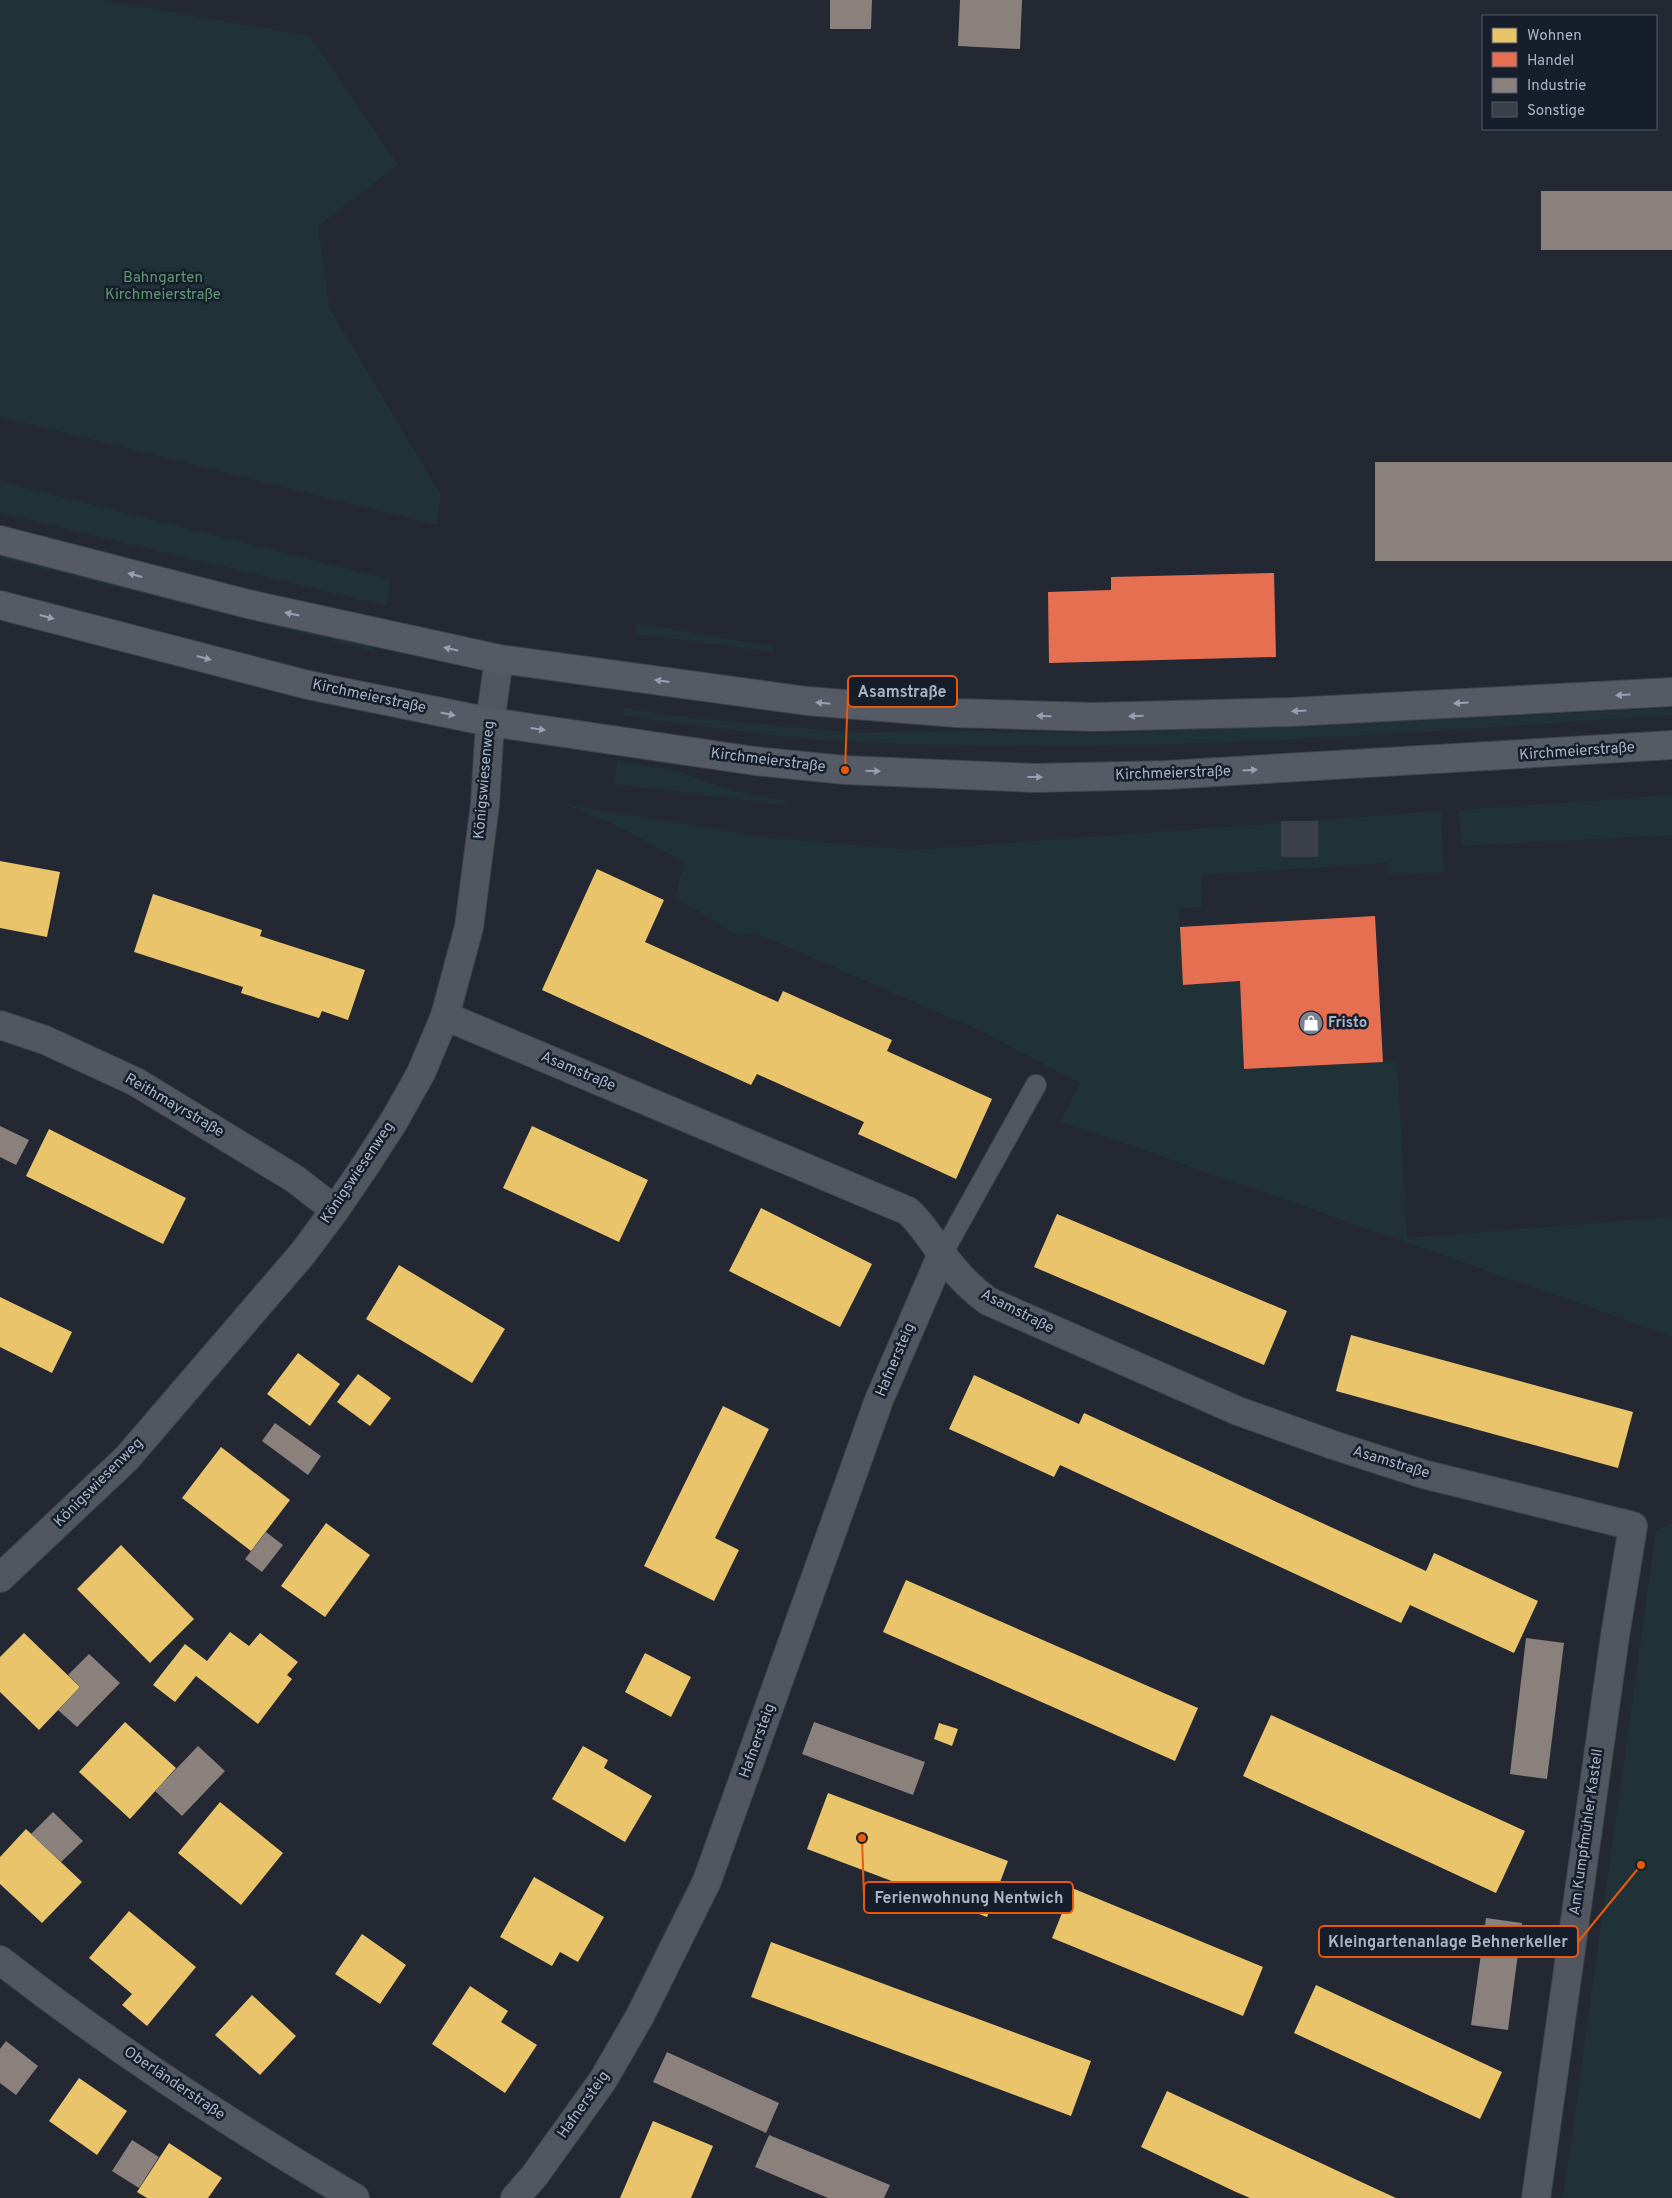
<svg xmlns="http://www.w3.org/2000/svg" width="1672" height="2198" font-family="Overpass,sans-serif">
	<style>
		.green { fill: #203238 }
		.homes { fill: #e9c46a }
		.shops { fill: #e76f51 }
		.industry { fill: #8a817c }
		.building { fill: #3b3f48 }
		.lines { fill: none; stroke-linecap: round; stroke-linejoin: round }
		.service-casing { stroke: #3f434c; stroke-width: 22 }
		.minor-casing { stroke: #3f434c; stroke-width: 30 }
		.secondary-casing { stroke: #3f434c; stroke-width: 30 }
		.service { stroke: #525660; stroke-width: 20 }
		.minor { stroke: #525660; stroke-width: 28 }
		.secondary { stroke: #565a65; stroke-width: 28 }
		.oneway { fill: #99a0b3 }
		.labels { text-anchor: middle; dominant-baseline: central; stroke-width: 5; stroke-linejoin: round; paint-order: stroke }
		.park-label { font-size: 15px; fill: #609871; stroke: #161e2c }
		.street-label { font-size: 15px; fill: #aab2c6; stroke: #161e2c }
		.poi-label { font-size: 15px; font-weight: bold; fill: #aab2c6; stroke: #161e2c; text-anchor: start }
		.leader { fill: none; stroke: #e8590c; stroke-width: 2 }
		.callout-dot { fill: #e8590c; stroke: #161e2c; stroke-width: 2 }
		.callout { fill: #161e2c; stroke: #e8590c; stroke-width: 2 }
		.callout-label { font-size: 16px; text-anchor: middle; font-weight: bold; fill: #aab2c6 }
	</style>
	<rect width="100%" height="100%" fill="#232832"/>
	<path class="green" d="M0,0H101L310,36L398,165L318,226L330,309L441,495L437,525L0,417Z
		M0,481L391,580L387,606L0,513Z
		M0,553L373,645V651L0,558Z
		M637,623L775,647L774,652L635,634Z
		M624,708L693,718L860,733L956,731L1102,733L1295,726L1672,708V715C1402,733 1130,756 860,742C781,738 702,726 624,716Z
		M617,761L678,771L731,790L786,801L785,805L614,784Z
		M1672,795V835L1462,846L1459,810Z
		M563,804L764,837L912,850L1441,811L1444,873L1387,875V863L1201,875L1202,907L1179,908L1183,984L1240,981L1245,1069L1397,1061L1407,1238L1672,1217V1336L1061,1121L1080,1083L979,1030L755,933L737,935L675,897L684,862L608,821Z
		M1672,1523V2198H1563L1656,1531Z"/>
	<path class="homes" d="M0,861L60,872L47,937L0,928Z
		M597,869L664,900L645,942L778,1002L783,991L892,1040L887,1051L992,1099L956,1179L858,1134L864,1122L757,1074L751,1085L542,990Z
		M153,894L262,930L260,936L365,970L348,1020L322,1011L319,1018L241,993L243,987L134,952Z
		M532,1126L648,1180L619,1242L503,1188Z
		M49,1129L186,1198L163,1244L26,1176Z
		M761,1208L872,1264L840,1327L729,1271Z
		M1057,1214L1287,1311L1264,1365L1034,1267Z
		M399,1265L505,1329L472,1383L366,1319Z
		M0,1297L72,1332L52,1373L0,1347Z
		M1351,1335L1633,1412L1618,1468L1336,1391Z
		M298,1353L340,1384L310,1426L267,1394Z
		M358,1374L391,1398L370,1426L337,1402Z
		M974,1375L1079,1424L1084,1413L1426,1571L1434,1553L1538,1601L1514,1653L1410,1605L1401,1623L1060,1465L1054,1477L949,1429Z
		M723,1406L769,1429L715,1538L739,1550L714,1601L644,1566Z
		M221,1447L290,1500L251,1551L182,1498Z
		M326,1523L370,1555L325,1617L281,1586Z
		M121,1545L194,1619L150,1663L77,1589Z
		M906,1580L1198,1708L1175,1761L883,1632Z
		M230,1632L249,1646L260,1633L298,1662L287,1675L292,1679L258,1724L196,1676L175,1702L153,1685L185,1644L207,1661Z
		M24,1633L80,1687L39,1730L0,1692V1657Z
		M645,1653L691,1677L671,1717L625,1692Z
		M1271,1715L1525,1831L1496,1893L1243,1776Z
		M125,1722L176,1768L130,1819L79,1772Z
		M939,1723L958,1729L952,1746L934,1739Z
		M583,1746L608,1760L604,1768L652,1796L625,1842L552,1799Z
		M828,1793L1008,1861L987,1917L807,1849Z
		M220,1802L283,1853L241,1905L178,1853Z
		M26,1829L82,1882L42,1923L0,1884V1857Z
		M534,1877L604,1917L578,1962L560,1952L552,1966L500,1937Z
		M1072,1888L1263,1967L1243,2016L1052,1938Z
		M129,1911L196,1967L147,2026L122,2005L132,1994L89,1958Z
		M362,1934L406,1965L380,2004L335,1974Z
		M771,1942L1091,2061L1071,2116L751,1997Z
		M1316,1985L1502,2072L1480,2119L1294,2033Z
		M470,1986L508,2011L501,2022L537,2045L505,2093L432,2044Z
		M252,1995L296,2036L260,2075L215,2035Z
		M79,2078L127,2111L97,2155L49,2121Z
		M1167,2091L1357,2180L1396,2198H1250L1236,2192L1141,2147Z
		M653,2121L713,2146L691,2198H620Z
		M169,2143L222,2178L208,2198H147L137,2192Z"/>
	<path class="shops" d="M1274,573L1276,657L1049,663L1048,592L1111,590V577Z
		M1375,916L1383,1062L1244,1069L1240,981L1183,985L1180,927Z"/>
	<path class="industry" d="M830,0H872L871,29H830Z
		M960,0H1022L1020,49L958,46Z
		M1541,191H1672V250H1541Z
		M1375,462H1672V561H1375Z
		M0,1126L29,1140L16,1165L0,1157Z
		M275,1423L321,1456L308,1475L262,1441Z
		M266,1532L283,1545L262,1572L245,1559Z
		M1526,1638L1564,1643L1547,1779L1510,1774Z
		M89,1654L120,1683L77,1727L58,1710L80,1687L68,1675Z
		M814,1722L925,1762L913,1795L802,1754Z
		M198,1746L225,1771L182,1816L155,1791Z
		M53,1812L83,1841L61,1862L31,1834Z
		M1486,1918L1522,1923L1508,2030L1471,2025Z
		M6,2041L38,2066L16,2095L0,2083V2049Z
		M667,2052L779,2103L766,2133L653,2082Z
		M769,2135L890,2185L884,2198H828L755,2167Z
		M132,2140L159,2157L139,2188L112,2171Z"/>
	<path class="building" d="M1281,821H1318V857H1281Z"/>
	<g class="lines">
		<g class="service-casing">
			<path id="service" d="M942,1254L1036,1085"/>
		</g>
		<g class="minor-casing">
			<path id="minor" d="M445,1016L908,1211C923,1225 930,1238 942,1254C955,1272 970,1288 988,1301L1238,1411L1333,1445L1423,1474L1633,1526L1615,1636L1536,2198
				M0,1025L45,1040L136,1082L295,1179L335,1210
				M0,1578L127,1458L303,1253L335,1210L365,1166L394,1121L421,1073L445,1016L469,927L485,804L490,722L499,659
				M0,1960C112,2047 232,2126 355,2198
				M515,2198L535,2175L603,2080L640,2016L707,1881L879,1400L942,1254"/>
		</g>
		<g class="secondary-casing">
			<path id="secondary" d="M0,540L248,604L499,659L807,701L956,713L1093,717L1291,712L1672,692
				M0,605L308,685L490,722L755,761L845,770L1034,778L1166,775L1672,745"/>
		</g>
		<use href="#service" class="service"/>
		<use href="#minor" class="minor"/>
		<use href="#secondary" class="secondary"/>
	</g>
	<defs><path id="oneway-solid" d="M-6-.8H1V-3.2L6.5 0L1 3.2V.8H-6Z" transform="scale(1.25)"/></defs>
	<g class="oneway">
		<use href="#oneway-solid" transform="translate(135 575) rotate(-165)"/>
		<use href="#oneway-solid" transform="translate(292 614) rotate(-168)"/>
		<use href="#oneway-solid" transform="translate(47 617) rotate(15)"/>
		<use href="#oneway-solid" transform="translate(451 649) rotate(-168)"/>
		<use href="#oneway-solid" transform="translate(204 658) rotate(15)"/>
		<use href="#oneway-solid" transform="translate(662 681) rotate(-172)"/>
		<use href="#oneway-solid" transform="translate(1623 695) rotate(177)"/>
		<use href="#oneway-solid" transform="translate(823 703) rotate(-175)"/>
		<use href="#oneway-solid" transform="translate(1461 703) rotate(177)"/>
		<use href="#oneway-solid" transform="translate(1299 711) rotate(177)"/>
		<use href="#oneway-solid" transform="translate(448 714) rotate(12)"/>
		<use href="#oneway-solid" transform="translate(1044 716) rotate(-178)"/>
		<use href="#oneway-solid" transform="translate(1136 716) rotate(178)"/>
		<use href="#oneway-solid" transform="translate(538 729) rotate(8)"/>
		<use href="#oneway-solid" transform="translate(1250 770) rotate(-3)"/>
		<use href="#oneway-solid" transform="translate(873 771) rotate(2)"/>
		<use href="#oneway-solid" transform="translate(1035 777)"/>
	</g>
	<defs>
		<g id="shop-disc" transform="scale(1.25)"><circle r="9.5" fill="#7b8292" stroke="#161e2c"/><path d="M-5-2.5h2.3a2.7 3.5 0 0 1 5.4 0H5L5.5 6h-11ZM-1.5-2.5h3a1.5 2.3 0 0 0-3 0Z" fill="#fff"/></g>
	</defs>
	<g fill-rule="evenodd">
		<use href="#shop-disc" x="1311" y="1023"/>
	</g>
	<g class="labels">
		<g class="park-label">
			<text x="163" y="278">Bahngarten<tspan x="163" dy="17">Kirchmeierstraße</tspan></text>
		</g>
		<g class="street-label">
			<text transform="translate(369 697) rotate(12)">Kirchmeierstraße</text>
			<text transform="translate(1577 752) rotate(-4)">Kirchmeierstraße</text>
			<text transform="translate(768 761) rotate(7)">Kirchmeierstraße</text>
			<text transform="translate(1173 774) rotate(-2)">Kirchmeierstraße</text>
			<text transform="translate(485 780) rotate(-85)">Königswiesenweg</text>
			<text transform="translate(578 1072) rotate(23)">Asamstraße</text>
			<text transform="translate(174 1106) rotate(30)">Reithmayrstraße</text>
			<text transform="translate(358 1173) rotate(-56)">Königswiesenweg</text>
			<text transform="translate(1017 1312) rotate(27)">Asamstraße</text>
			<text transform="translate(896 1360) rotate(-67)">Hafnersteig</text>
			<text transform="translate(1391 1463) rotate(17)">Asamstraße</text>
			<text transform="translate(99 1483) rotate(-45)">Königswiesenweg</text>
			<text transform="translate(758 1741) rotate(-70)">Hafnersteig</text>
			<text transform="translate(1587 1832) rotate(-82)">Am Kumpfmühler Kastell</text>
			<text transform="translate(174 2084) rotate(34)">Oberländerstraße</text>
			<text transform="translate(584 2105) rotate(-55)">Hafnersteig</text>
		</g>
		<g class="poi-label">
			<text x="1328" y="1023">Fristo</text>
		</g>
	</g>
	<path class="leader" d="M845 770L848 691M862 1838L864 1897M1641 1865L1578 1942"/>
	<g class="callout-dot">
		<circle cx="845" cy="770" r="5"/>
		<circle cx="862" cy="1838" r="5"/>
		<circle cx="1641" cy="1865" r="5"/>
	</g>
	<g class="callout">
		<rect x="848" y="676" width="109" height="31" rx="5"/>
		<rect x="864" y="1882" width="209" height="31" rx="5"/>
		<rect x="1319" y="1926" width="259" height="31" rx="5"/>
	</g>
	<g class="callout-label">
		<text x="902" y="697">Asamstraße</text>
		<text x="969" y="1903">Ferienwohnung Nentwich</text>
		<text x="1448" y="1947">Kleingartenanlage Behnerkeller</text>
	</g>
	<rect x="1482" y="15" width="175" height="115" fill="#161e2c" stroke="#51596a"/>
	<rect x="1492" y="28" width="25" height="15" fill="#e9c46a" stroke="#51596a"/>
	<text x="1527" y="40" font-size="15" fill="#aab2c6">Wohnen</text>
	<rect x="1492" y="52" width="25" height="15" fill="#e76f51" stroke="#51596a"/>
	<text x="1527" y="65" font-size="15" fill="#aab2c6">Handel</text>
	<rect x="1492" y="78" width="25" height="15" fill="#8a817c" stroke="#51596a"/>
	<text x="1527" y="90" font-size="15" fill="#aab2c6">Industrie</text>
	<rect x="1492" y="102" width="25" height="15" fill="#3b3f48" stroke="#51596a"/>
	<text x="1527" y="115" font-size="15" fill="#aab2c6">Sonstige</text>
</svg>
